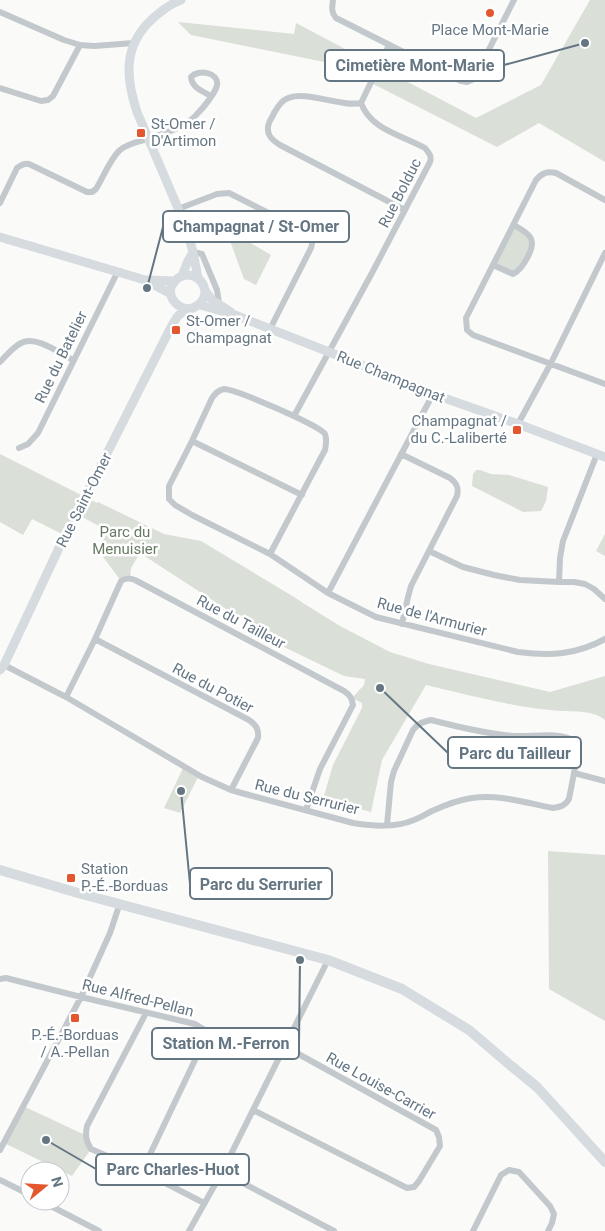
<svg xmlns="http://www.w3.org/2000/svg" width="605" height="1231" font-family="Roboto,sans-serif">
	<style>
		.green { fill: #dadfd7 }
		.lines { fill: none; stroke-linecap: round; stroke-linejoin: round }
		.street { stroke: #c3c8cc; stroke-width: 6 }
		.secondary { stroke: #d6dbdf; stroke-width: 9 }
		.primary { stroke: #d6dbdf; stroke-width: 10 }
		.poi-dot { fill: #e4572e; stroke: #fff; stroke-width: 2 }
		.labels { text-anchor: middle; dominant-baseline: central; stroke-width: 5; stroke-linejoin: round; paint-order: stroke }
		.poi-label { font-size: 15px; fill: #657683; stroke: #fff; text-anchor: start }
		.street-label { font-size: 15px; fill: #657683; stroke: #fff }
		.park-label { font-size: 15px; fill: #687a64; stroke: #fff }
		.leader { fill: none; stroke: #657683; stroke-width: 2 }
		.callout-dot { fill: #657683; stroke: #fff; stroke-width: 2 }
		.callout { fill: #fff; stroke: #657683; stroke-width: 2 }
		.callout-label { font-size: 16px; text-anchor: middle; font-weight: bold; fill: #657683 }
	</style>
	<rect width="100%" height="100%" fill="#fafaf8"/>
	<path class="green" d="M590,0H605V162L539,123L497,147L334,64L191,35L178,22L294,34L296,23L476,118L541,85Z
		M514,225L530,235L532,248L513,274L493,265Z
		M232,232L271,255L256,285L244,279L229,238Z
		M0,454L97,503L98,502L164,534L201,541L294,597L306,605L340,626L390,652L429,664L550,692L605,676V720C593,710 576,712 561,711C515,708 470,695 426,685L382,760L371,812L323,799L333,765L362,708V703L352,698L364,685L365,679L344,676L286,648L140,553L131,568L130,578L121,581L98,550L108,531L77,514L66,536L32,519L23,535L0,522Z
		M476,470H480L491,474L509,475L548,487L546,501L541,511L523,512L472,486L473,474Z
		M605,534V556L596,551Z
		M184,766L199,775L180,813L164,808Z
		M548,851L605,855V1021L549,989Z
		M23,1106L85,1135L91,1149L72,1176L4,1143Z"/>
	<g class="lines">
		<path class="street" d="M333,0C332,8 331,12 336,18L461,81L467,82L474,79L514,0
			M0,12L64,40L80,45L94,46L134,43
			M0,88L41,101L48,100L53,96L80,45
			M361,103C338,108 297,85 281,103C278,106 276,110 274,113C273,116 270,120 269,123C265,134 272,140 280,145L405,210
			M605,200L556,173C547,171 542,173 536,180L466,318L467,330L473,335L605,384
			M0,203L17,168C21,165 24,163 29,164L87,192H92L96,189C103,178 110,159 120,150C127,144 136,142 144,140C162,134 186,128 198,113C204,107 216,92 217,85C219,72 198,69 191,77C192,88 202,91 211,96
			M178,209L217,194L229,193L308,233C313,238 313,241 311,248L270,329
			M193,252L202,254L217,290L219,303
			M493,265L513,274C522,270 537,246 530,237C527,232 519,228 514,225
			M0,362C6,356 13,347 21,343C36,335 59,353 73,360
			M294,416L373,271L430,162C432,156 429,153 425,148C402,135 371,130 361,103L389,45
			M518,424L551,363L605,253
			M192,441L302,495
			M19,448L28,444L38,433L118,271
			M401,454L450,478C457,483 459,488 457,496L411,586L408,597L402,624
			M429,551L463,567L494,575L520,580L559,582H574L585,584L594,589L605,599
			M270,554L325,450C326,445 327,439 325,434C321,426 235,389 224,389C218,390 215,394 212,398L192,441L169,486V499L175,505L192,515L270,554L328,593L376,617L518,652C550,656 576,655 605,639
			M559,582L560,558L563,541L597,454
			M328,593L433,394
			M95,639L249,720C256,725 259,729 258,738L231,790
			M4,665L66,697L202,777L231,790L245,794L353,823C373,826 395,828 414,820C420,818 426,814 432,811C445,805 458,800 472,798C499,794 527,803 553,808C560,807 565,806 569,799L578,752L575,741C558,731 533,737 514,736C487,734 458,727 431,720C423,722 418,723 413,730L394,771L391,782L387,825
			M66,697L95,639L121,581C126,578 129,578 135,580L344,691C350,695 352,698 353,705L320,769L306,810
			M574,773L605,781
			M0,979L6,978L81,997L195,1024L205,1030L206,1037L142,1171
			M146,1013L87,1126C85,1136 86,1141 91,1149L142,1171L204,1203
			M253,1110L407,1188L414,1187L419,1181L440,1146L439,1137L436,1130L284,1046
			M0,1150L81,997L110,933L120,903
			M222,1172L334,1231
			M0,1180L30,1195
			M41,1201L99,1231
			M189,1231L222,1172L328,960
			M473,1231L501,1175L509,1170L519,1172L550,1206L554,1214L552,1223L548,1231"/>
		<path class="secondary" d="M181,0C173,3 165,8 158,14C124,41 124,73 137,112L186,227L193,252L198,278
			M0,237L145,280L171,294
			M182,276L187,263L193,252
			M147,280L174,281
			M205,290L212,300L231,312
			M200,305L235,315L329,352L433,394L518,424L605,457
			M0,670L4,665L59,548L169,331C172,326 175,319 179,315C186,309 197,309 202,301C213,284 190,266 176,280C163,293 175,309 191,309"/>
		<path class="primary" d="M0,870L78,893L328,960L402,989L469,1030L510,1065L537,1087L605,1162"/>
	</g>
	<g class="poi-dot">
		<circle cx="490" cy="13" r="5"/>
		<rect x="136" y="128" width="10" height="10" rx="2.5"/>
		<rect x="171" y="325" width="10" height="10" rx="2.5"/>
		<rect x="512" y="425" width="10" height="10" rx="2.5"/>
		<rect x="66" y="873" width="10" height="10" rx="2.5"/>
		<rect x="70" y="1013" width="10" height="10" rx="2.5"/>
	</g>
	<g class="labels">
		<g class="poi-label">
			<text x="490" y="30" text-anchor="middle">Place Mont-Marie</text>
			<text x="151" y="124">St-Omer /<tspan x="151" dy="17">D'Artimon</tspan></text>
			<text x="186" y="321">St-Omer /<tspan x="186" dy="17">Champagnat</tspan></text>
			<text x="507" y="421" text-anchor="end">Champagnat /<tspan x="507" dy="17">du C.-Laliberté</tspan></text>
			<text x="81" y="869">Station<tspan x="81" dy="17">P.-É.-Borduas</tspan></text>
			<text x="75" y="1035" text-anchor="middle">P.-É.-Borduas<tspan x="75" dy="17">/ A.-Pellan</tspan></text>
		</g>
		<g class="street-label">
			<text transform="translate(400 193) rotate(-63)">Rue Bolduc</text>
			<text transform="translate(61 357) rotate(-64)">Rue du Batelier</text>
			<text transform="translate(391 377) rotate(22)">Rue Champagnat</text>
			<text transform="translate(84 500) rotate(-63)">Rue Saint-Omer</text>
			<text transform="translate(432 617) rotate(15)">Rue de l'Armurier</text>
			<text transform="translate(241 622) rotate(28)">Rue du Tailleur</text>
			<text transform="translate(213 688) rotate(28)">Rue du Potier</text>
			<text transform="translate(307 797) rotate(14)">Rue du Serrurier</text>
			<text transform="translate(138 998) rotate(14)">Rue Alfred-Pellan</text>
			<text transform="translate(381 1086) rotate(29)">Rue Louise-Carrier</text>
		</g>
		<g class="park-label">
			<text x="125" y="532">Parc du<tspan x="125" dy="17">Menuisier</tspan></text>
		</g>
	</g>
	<path class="leader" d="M585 43L504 65M147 288L163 227M380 688L448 753M181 791L190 884M300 960L299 1043M46 1140L96 1169"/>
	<g class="callout-dot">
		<circle cx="585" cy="43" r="5"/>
		<circle cx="147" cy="288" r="5"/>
		<circle cx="380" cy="688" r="5"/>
		<circle cx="181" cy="791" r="5"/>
		<circle cx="300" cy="960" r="5"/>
		<circle cx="46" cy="1140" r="5"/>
	</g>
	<g class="callout">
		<rect x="325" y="50" width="179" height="31" rx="5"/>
		<rect x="163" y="211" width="186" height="31" rx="5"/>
		<rect x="448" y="737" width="133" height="31" rx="5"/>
		<rect x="190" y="868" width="142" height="31" rx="5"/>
		<rect x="152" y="1028" width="147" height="31" rx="5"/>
		<rect x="96" y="1154" width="153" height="31" rx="5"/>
	</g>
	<g class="callout-label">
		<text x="415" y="71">Cimetière Mont-Marie</text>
		<text x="256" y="232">Champagnat / St-Omer</text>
		<text x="515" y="759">Parc du Tailleur</text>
		<text x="261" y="890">Parc du Serrurier</text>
		<text x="226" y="1049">Station M.-Ferron</text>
		<text x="173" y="1175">Parc Charles-Huot</text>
	</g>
	<g transform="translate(45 1186) rotate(72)"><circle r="24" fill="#ffffff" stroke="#c1c8cd"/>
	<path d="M0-4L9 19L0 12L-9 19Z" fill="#e4572e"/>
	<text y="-8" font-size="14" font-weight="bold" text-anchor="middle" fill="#657683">N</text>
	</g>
</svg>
